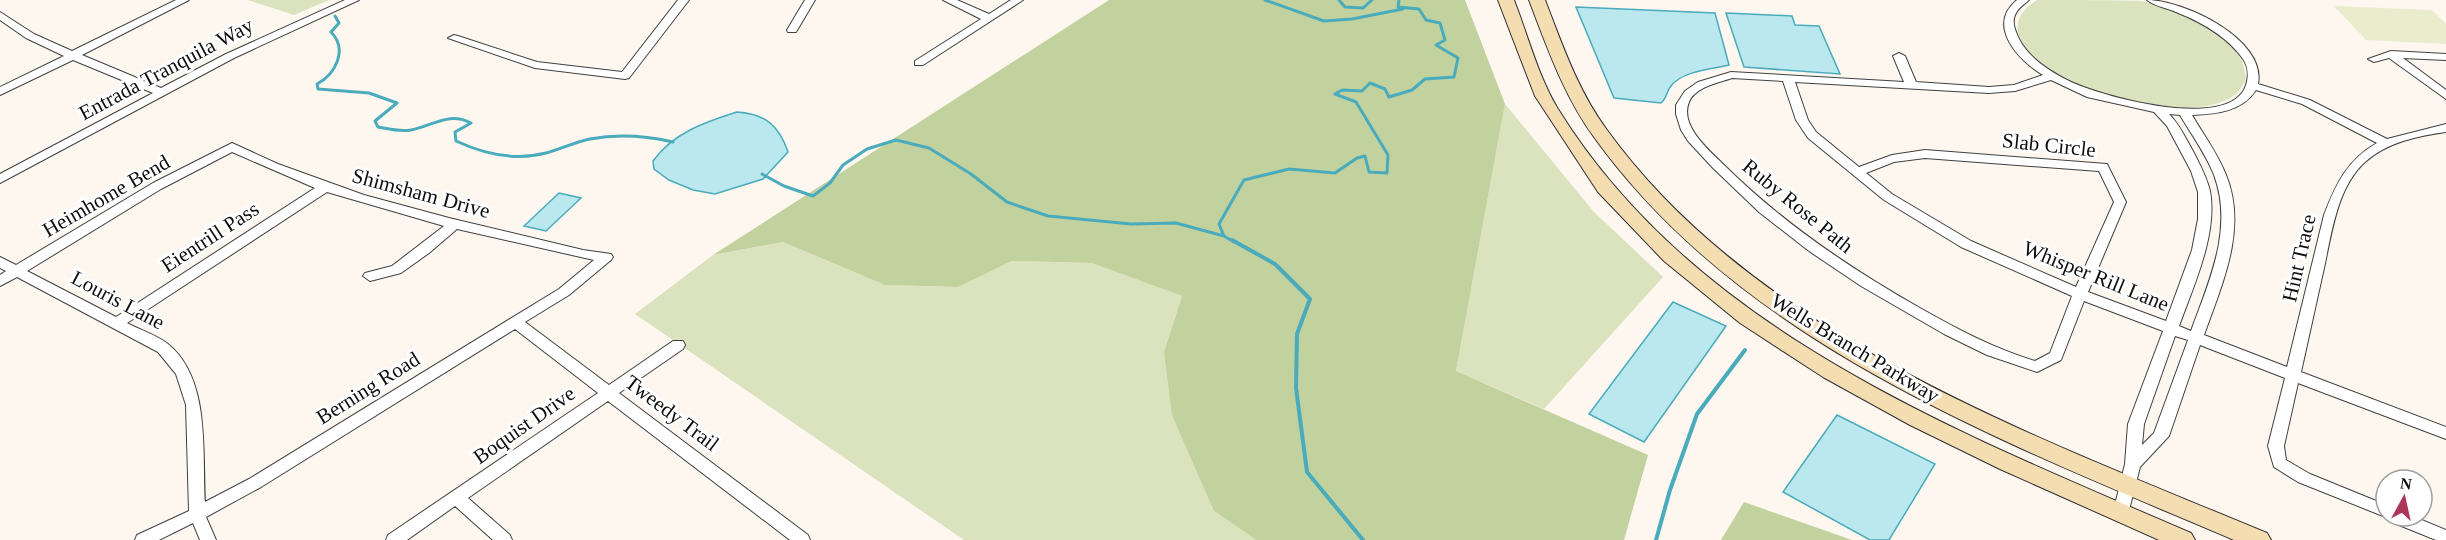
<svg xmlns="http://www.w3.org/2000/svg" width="2446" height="540" font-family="'Times New Roman',serif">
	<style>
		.green { fill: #dae3bd }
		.forest { fill: #c2d29e }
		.pitch { fill: #e9eccd }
		.water { fill: #bae8ee; stroke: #4aabbc; stroke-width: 1.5 }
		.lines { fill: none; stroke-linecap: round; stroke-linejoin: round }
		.stream-far1 { stroke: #4aabbc; stroke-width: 3 }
		.stream { stroke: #4aabbc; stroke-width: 4 }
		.street-casing { stroke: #404040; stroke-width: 2 }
		.secondary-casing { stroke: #2f2f2f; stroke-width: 2 }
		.street { fill: #fff; fill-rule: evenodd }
		.secondary { fill: #f5ddb2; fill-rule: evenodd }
		.labels { text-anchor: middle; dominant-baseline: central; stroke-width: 6; stroke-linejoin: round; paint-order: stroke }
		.street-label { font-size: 21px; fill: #0d0d0d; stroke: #fff }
	</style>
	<rect width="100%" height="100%" fill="#fdf7ef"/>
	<path class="green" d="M248,0H329L294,15Z
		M2037,0C2067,0 2112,0 2140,1C2171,6 2227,31 2242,61C2244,66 2245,73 2246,79C2243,84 2240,91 2236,94C2175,142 1951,54 2037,0Z
		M1505,104L1594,212L1663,277L1544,409L1456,371Z
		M783,242L885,285L958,287L1012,261L1093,263L1182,296L1164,352L1214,511L1256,540H964L635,314L713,255Z"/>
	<path class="forest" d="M1109,0H1465L1505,104L1456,371L1648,455L1624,540H1256L1214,511L1172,415L1164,352L1182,296L1092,263L1012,261L958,287L885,285L783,242L713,255Z
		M1744,502L1852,540H1721Z"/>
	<path class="pitch" d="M2334,6L2432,10L2446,24V44L2366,40Z"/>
	<path class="water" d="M1576,7L1715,13L1729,65C1712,69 1682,71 1671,86C1666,92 1667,98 1661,103L1614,98Z
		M1726,13L1792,16L1795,25L1819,26L1840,74L1744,67Z
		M737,112C765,114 779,125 788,152L763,179L715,194L693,190L669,180L654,169L653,161C673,133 705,122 737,112Z
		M559,193L581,198L546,231L524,226Z
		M1673,302L1726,326L1644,442L1589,414Z
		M1837,415L1935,464L1889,540H1870L1783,492Z"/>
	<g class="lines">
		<path class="stream-far1" d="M1265,0L1324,21L1352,19L1403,9
			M1339,0L1345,7L1363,8L1372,0
			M335,16L339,23L331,32C348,49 336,74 317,84L318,89L369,93L397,103L375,121L378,127C389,129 400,132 411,130C433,126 449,111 471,123L455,132L456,141C484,154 515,161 546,153C561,149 575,142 590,139C617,134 646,136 673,142
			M762,174L784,186L813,196L830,183L843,165L867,149L896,140L929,148L971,174L1007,202L1048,216L1131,224L1176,223L1224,236
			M1234,242L1224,236L1219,224L1244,180L1289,169L1335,173L1357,158L1365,156L1369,172L1387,173L1388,155L1356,102L1335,94L1342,90L1362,91L1370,83L1385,89L1389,97L1412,90L1425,79L1454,77L1458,58L1436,45L1445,40L1440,23L1426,20L1419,9L1398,7L1399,0"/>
		<path class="stream" d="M1232,240L1275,264L1310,299L1297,334L1296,388L1307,472L1363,540
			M1656,540L1670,490L1697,414L1745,350"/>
		<g class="street-casing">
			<path id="street" d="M176,0H189L82,55L161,88L226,54L345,0H359L234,58L0,183V174L153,93L73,60L0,95V87L64,56L26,38L0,20V12L34,34L72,51Z
				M678,0H689L629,78L625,79L535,68L448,38L454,35L458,36L537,62L622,72Z
				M805,0H815L796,32H788L787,30Z
				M943,0H957L989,14L1011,0H1023L923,65H915V61L981,19Z
				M2029,0C2025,4 2019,7 2016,13C2011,22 2015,30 2019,39C2029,58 2048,70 2067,80C2098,96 2231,133 2246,85C2249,76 2248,66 2243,59C2227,36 2201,22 2176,12C2167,8 2154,6 2147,0C2183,0 2267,39 2258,84L2310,100L2387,139L2446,124V132C2418,136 2387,142 2365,162C2335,189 2331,240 2322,277C2315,309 2308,340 2301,372L2446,427V439L2298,383L2284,446L2286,460L2310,474L2386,505V516H2412L2446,530V540H2436L2389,521L2388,518L2298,482L2274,467L2268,446L2285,378L2200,345L2169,436L2140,467L2127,518L2121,520L2115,518L2113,513L2125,464L2128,424L2163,331L2084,301L2061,360L2037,372L1987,355L1944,334L1861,286L1809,251L1759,212L1713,168L1688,141L1681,130L1676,114V105L1685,91L1698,82L1731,72L1904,82L1893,56L1899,53L1905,56L1916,82L1989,87L2014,85L2043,75C2018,60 1986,25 2017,0ZM1732,78L1783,81L1796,120L1808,138L1884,200L1961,247L2072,296L2050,353L2035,361C1995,349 1957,329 1920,308C1849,268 1783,223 1725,166C1710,151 1679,126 1689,102C1695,87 1718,83 1732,78ZM2051,80L2087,97L2154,112L2167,126L2191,171L2198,192V219L2192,250L2166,321L2088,292L2126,202L2107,164L1925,150L1892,155L1859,167L1816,132L1808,120L1795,82L1989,93L2015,91ZM2256,90L2302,104L2377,143C2347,160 2336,184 2324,215L2287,367L2204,335C2222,284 2248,229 2226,175C2218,154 2203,134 2192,115C2215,114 2242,112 2256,90ZM2169,114L2180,115C2191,134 2206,154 2214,175C2234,229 2209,281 2191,331L2179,326C2193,287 2218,234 2210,191C2207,178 2200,165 2194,153C2186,139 2180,125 2169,114ZM1925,158L2099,171L2114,202L2076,287L1971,241L1892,194L1866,173L1894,162ZM2175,336L2188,340L2154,433L2142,445L2144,424Z
				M2391,51L2446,54V60L2403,58L2446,90V99L2389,58L2374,62L2368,59Z
				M232,143L278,164L364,195L449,218L583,250L611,254L613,257L611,260L569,295L525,322L609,385L673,341H683L685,345L683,349L619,393L808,535L810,540H790L608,401L468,498L510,535L512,540H493L455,506L407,540H386L388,535L598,393L515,329L261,487L206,517L216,540H200L193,523L159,540H135L137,535L189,511L186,405L176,374L158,352L17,277L0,286V275L6,271L0,268V257L16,265L153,183ZM232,152L315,188L116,317L27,271L161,189ZM327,192L444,226L392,266L365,273L363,276L370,281L401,273L429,253L457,229L594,260L559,289L249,479L205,502C202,453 211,379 168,344C157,335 140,330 127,323Z"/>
		</g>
		<g class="secondary-casing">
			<path id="secondary" d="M1498,0H1514C1528,36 1538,76 1558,109C1697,333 1960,433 2191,533L2195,540H2159L2000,469L1910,425L1823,377L1740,323L1664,261L1598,192L1535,96Z
				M1529,0H1545C1562,44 1578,91 1607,130C1757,338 2039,438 2267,533L2271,540H2234C2007,443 1744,346 1594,137C1564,96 1547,47 1529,0Z"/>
		</g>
		<use href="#street" class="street"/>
		<use href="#secondary" class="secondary"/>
	</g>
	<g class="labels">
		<g class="street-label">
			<text transform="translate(166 69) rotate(-28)">Entrada Tranquila Way</text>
			<text transform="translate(2049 145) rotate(6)">Slab Circle</text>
			<text transform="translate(421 193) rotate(15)">Shimsham Drive</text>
			<text transform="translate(106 196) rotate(-30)">Heimhome Bend</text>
			<text transform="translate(1798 206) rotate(39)">Ruby Rose Path</text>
			<text transform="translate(210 237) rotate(-33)">Eientrill Pass</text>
			<text transform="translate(2299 258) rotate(-77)">Hint Trace</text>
			<text transform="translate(2096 276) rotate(22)">Whisper Rill Lane</text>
			<text transform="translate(118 300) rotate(28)">Louris Lane</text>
			<text transform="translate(1855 348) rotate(31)">Wells Branch Parkway</text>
			<text transform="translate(368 388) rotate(-32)">Berning Road</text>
			<text transform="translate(672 413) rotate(37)">Tweedy Trail</text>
			<text transform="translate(524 425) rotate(-35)">Boquist Drive</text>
		</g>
	</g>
	<g transform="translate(2404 498) rotate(8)"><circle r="28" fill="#ffffff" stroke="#9e9e9e" stroke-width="1.5"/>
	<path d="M0-4.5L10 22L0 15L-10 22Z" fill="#ab3659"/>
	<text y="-9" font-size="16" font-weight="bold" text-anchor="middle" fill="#0d0d0d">N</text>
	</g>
</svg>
